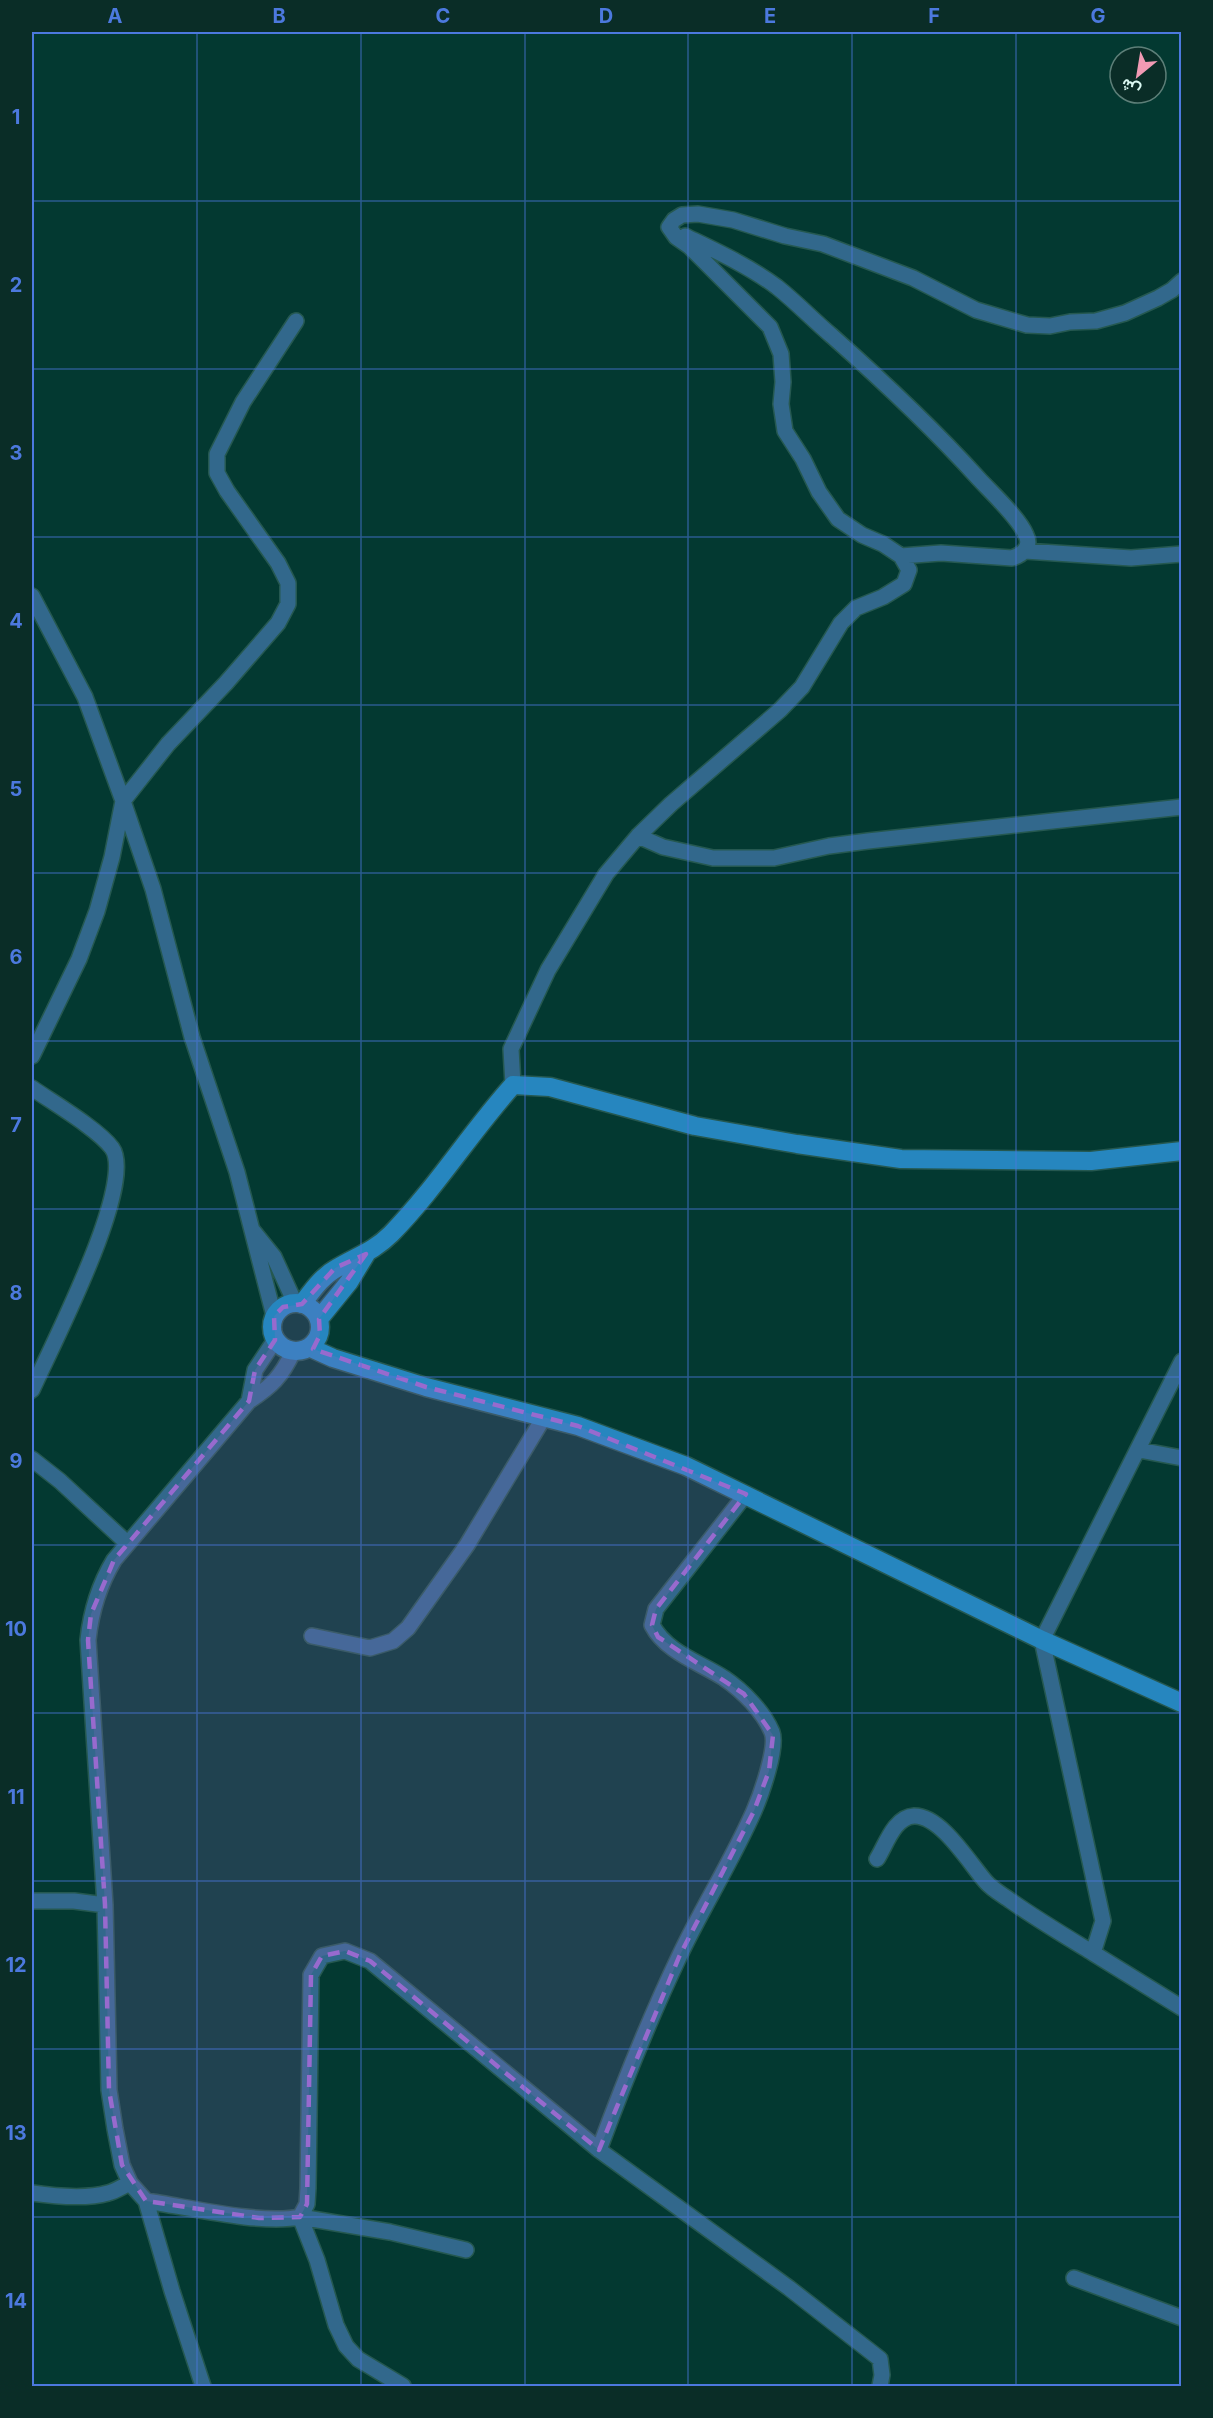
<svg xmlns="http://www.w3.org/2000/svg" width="1213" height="2418" font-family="Inter,Vazirmatn,sans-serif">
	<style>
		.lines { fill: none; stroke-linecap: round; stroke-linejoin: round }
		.street-casing { stroke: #255850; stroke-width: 18 }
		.secondary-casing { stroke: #255850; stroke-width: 21 }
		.street { stroke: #32688c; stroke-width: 15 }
		.secondary { stroke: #2686bf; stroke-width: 18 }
		.marked { fill: #986ace; fill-opacity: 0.2; stroke: #986ace; stroke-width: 4.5; stroke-dasharray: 12 8; stroke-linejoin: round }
		.grid { fill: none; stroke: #4c79de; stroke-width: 1.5; stroke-opacity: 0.55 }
		.neatline { fill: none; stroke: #4c79de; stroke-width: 2 }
		.grid-label { font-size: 20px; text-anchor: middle; font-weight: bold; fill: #4c79de }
	</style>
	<rect width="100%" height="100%" fill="#033931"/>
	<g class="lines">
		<g class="street-casing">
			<path id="street" d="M685,236C716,251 749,266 777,287C796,302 813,320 832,336C885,383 931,426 979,479C992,493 1019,518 1026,535C1032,547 1022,555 1012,558L941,553L901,556
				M1025,551L1131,558L1182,554
				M32,596L85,697L123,801L153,889L192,1037L237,1172L274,1316
				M638,836L663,847L713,858H774L829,846L868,841L1182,807
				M32,1056L79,959L97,911L112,857L123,801L168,744L226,683L278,623L288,604V583L278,563L227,491L217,473V454L243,402L296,321
				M513,1085L511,1049L548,970L606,874L638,836L671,804L780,710L802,687L841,623L856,608L883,597L904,584L909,570L901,556L883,544L862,535L838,519L819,492L803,459L785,431L781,404L783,382L781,354L770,327L689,246L676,237L669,227L674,220L682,215L698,214L733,220L785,236L823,244L913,278L976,310L1027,325L1050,326L1070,322L1096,321L1125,313L1158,298L1172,290L1182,281
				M32,1088C52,1102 98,1129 112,1148C137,1183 50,1349 32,1390
				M253,1231L274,1257L295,1303
				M249,1401L255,1370L275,1340
				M1139,1450L1182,1458
				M32,1459L60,1481L127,1543
				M312,1636L370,1648L393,1641L408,1628L467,1545L544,1417
				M877,1859C886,1845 894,1817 914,1816C941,1815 970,1864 986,1882C993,1890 1003,1895 1011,1901C1038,1920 1065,1936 1093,1953L1103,1921L1042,1640L1182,1361
				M32,1901H74L105,1905
				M1093,1953L1182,2008
				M599,2150C623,2085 649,2020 679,1957C702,1908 732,1861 754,1811C761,1795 778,1747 772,1732C763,1711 743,1691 724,1678C699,1662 666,1652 652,1625L656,1609L746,1494
				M32,2193C53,2196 87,2199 108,2193C116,2191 123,2186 130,2183
				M146,2201C188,2207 261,2225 300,2217L390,2232L466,2250
				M300,2217L307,2204L308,2188L311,1975L322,1956L345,1951L370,1961L599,2150L789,2288L880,2359L882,2375L880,2386
				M300,2217L317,2260L336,2325L346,2346L358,2359L403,2386
				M1074,2278L1182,2318
				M203,2386L172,2291L146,2201L130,2183L122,2165L115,2129L109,2090L105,1905L88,1640C91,1611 99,1585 114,1560L249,1401C272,1386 281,1377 293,1352"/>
		</g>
		<g class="secondary-casing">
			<path id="secondary" d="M272 1327a24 24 0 1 1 48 0a24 24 0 1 1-48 0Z
				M302,1304C312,1291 322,1276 337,1268C357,1256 374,1251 391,1234C436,1188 470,1133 513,1085L550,1087L695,1126L797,1144L901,1159L1091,1161L1182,1151
				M319,1319L349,1282L366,1254
				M311,1348L333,1358L426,1387L578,1426L686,1466L1042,1640L1182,1703"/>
		</g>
		<use href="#street" class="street"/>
		<use href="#secondary" class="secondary"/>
	</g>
	<path class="marked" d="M366,1254L319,1319L320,1335L313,1349L426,1387L578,1426L746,1494L656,1609L652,1625L658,1637L744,1694L773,1735L769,1771L754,1811L679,1957L599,2150L370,1961L345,1951L322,1956L311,1975L307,2204L300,2217L259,2218L146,2201L122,2165L109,2090L105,1905L88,1640L91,1614L114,1560L249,1401L255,1370L275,1340L274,1316L283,1307L302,1304L335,1268Z"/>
	<path class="grid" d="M197,32V2386M361,32V2386M525,32V2386M688,32V2386M852,32V2386M1016,32V2386M32,201H1182M32,369H1182M32,537H1182M32,705H1182M32,873H1182M32,1041H1182M32,1209H1182M32,1377H1182M32,1545H1182M32,1713H1182M32,1881H1182M32,2049H1182M32,2217H1182"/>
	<rect width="1213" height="2418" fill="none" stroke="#0a2d27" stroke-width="66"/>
	<g transform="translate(1138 75) rotate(210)"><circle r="28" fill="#0a2d27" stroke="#5d7f78" stroke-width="1.5"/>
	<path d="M0-4.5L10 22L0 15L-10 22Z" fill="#f19ab4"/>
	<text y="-9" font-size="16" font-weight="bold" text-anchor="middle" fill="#daf9f2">ش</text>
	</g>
	<rect x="33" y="33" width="1147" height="2352" class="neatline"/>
	<g class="grid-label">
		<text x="115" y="23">A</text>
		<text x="279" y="23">B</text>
		<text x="443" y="23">C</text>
		<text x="606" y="23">D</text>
		<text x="770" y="23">E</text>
		<text x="934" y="23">F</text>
		<text x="1098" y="23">G</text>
		<text x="16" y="124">1</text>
		<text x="16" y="292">2</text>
		<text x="16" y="460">3</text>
		<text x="16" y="628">4</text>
		<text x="16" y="796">5</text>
		<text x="16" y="964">6</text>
		<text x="16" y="1132">7</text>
		<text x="16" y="1300">8</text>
		<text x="16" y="1468">9</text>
		<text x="16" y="1636">10</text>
		<text x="16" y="1804">11</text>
		<text x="16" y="1972">12</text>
		<text x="16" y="2140">13</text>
		<text x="16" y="2308">14</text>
	</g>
</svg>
